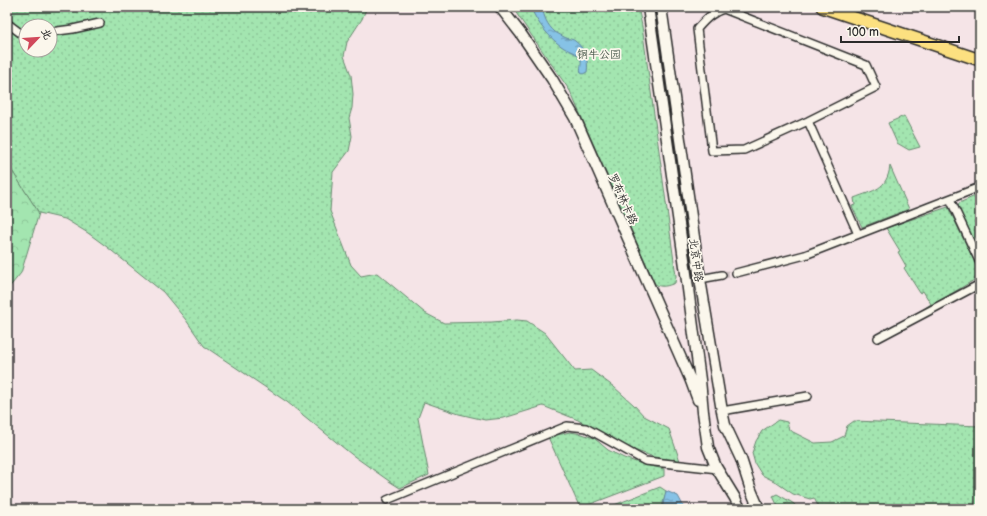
<svg xmlns="http://www.w3.org/2000/svg" width="987" height="516" font-family="'Balsamiq Sans','LXGW WenKai TC',sans-serif">
	<style>
		.grass { fill: url(#grass-dots); stroke: #67886e; fill-rule: evenodd }
		.forest { fill: url(#forest-crowns); stroke: #67886e }
		.garden { fill: url(#garden-furrows); stroke: #67886e }
		.water { fill: url(#water-ripples); stroke: #62869b }
		.lines { fill: none; stroke-linecap: round; stroke-linejoin: round }
		.street-tunnel { stroke: #cdbfc1; stroke-width: 7; stroke-dasharray: 7 3.5; stroke-linecap: butt }
		.street-casing { stroke: #2b2b2b; stroke-width: 10 }
		.secondary-casing { stroke: #2b2b2b; stroke-width: 13 }
		.primary-casing { stroke: #2b2b2b; stroke-width: 14 }
		.street { stroke: #fbf7ec; stroke-width: 7 }
		.secondary { stroke: #fbf7ec; stroke-width: 10 }
		.primary { stroke: #fce080; stroke-width: 11 }
		.labels { text-anchor: middle; dominant-baseline: central; stroke-width: 3.5; stroke-linejoin: round; paint-order: stroke }
		.park-label { font-size: 11px; fill: #495a4c; stroke: #fbf7ec }
		.street-label { font-size: 11px; fill: #2b2b2b; stroke: #fbf7ec }
	</style>
	<defs>
		<pattern id="grass-dots" width="8" height="8" patternUnits="userSpaceOnUse"><rect width="8" height="8" fill="#a3e5b0"/><path d="M2 2h.1M6 6h.1" fill="none" stroke="#8cc598" stroke-width="1.8" stroke-linecap="round"/></pattern>
		<pattern id="forest-crowns" width="20" height="18" patternUnits="userSpaceOnUse"><rect width="20" height="18" fill="#a3e5b0"/><path d="M2 6a3 3 0 1 1 6 0M12 15a3 3 0 1 1 6 0" fill="none" stroke="#8cc598"/></pattern>
		<pattern id="garden-furrows" width="10" height="10" patternUnits="userSpaceOnUse"><rect width="10" height="10" fill="#a3e5b0"/><path d="M-1 1l2-2M0 10L10 0M9 11l2-2" fill="none" stroke="#8cc598"/></pattern>
		<pattern id="water-ripples" width="26" height="14" patternUnits="userSpaceOnUse"><rect width="26" height="14" fill="#86c2e6"/><path d="M2 4q2-2 4 0t4 0M15 11q2-2 4 0t4 0" fill="none" stroke="#6e9ebb"/></pattern>
	</defs>
	<rect width="100%" height="100%" fill="#f5e4e7"/>
	<filter id="ink" filterUnits="userSpaceOnUse"><feTurbulence type="fractalNoise" baseFrequency=".025" numOctaves="2"/><feDisplacementMap in="SourceGraphic" scale="8" xChannelSelector="R" yChannelSelector="G"/><feConvolveMatrix kernelMatrix="1 2 1 2 8 2 1 2 1" color-interpolation-filters="sRGB"/></filter>
	<g filter="url(#ink)">
		<path class="grass" d="M7,7H367L362,19L347,42L344,56L351,75L353,94L352,108L349,118L352,136L349,151L333,172L330,211L351,265L361,276L377,273L425,313L444,323L492,322L517,320L527,321L545,333L575,371L591,370L614,387L634,405L644,416L669,429L680,461L654,457L634,450L603,435L578,420L543,406L504,418L485,420L459,414L424,402L418,418L429,475L400,488L389,481L351,454L287,402L204,346L186,320L163,292L107,247L88,233L65,219L39,213L7,163ZM26,26H50V50H26Z
			M512,7H638L642,26L676,276L675,283C668,286 661,288 655,284L570,91Z
			M904,116L920,147L909,150L897,143L888,123Z
			M890,166L909,209L862,227L852,206L855,205L854,198C874,190 887,190 890,166Z
			M980,194V254L958,207L959,203Z
			M948,207L980,273L979,277L921,312H919L931,304L923,291L920,293L904,268L906,266L898,252L900,251L886,228Z
			M778,420L787,422L789,430L815,443L832,442L844,436L847,426L854,421L980,426V509H855C847,506 827,504 819,508L814,498L810,499L793,494L774,481L762,475L755,464L752,453L756,441L762,431Z
			M570,432L582,434L594,438L608,450L624,458L642,464L664,469V476L580,508L548,437Z
			M660,487L666,491L662,509H604Z"/>
		<path class="forest" d="M7,163L39,213L21,273L7,290Z"/>
		<path class="garden" d="M777,494L791,502L794,504L798,509H779L773,496Z"/>
		<path class="water" d="M531,7H542C544,17 547,25 555,32C559,34 562,36 566,38C569,39 573,39 575,41C585,48 589,61 587,72L583,74L581,73C579,68 583,63 580,58C577,53 569,51 564,48C551,40 535,21 531,7Z
			M666,491L678,496L685,509H662Z"/>
		<g class="lines">
			<path class="street-tunnel" d="M722,275L736,273"/>
			<g class="street-casing">
				<path id="street" d="M724,9L866,65L876,87L808,121L744,150L712,151L697,29C705,20 712,12 724,9Z
					M7,23L23,35H26
					M50,32L73,29L100,23
					M808,121L858,234
					M950,199L980,263
					M736,273L805,255L980,187
					M700,279L722,275
					M878,338L980,284
					M722,411L808,396
					M387,500L567,426L586,428L645,461L718,469"/>
			</g>
			<g class="secondary-casing">
				<path id="secondary" d="M500,7L521,34L552,79L575,118L691,381L698,400
					M648,7L685,266L700,380L703,412L708,447L716,467L735,498L740,509
					M661,7L700,279L722,411L725,425L741,459L751,490L759,509"/>
			</g>
			<g class="primary-casing">
				<path id="primary" d="M822,7L980,60"/>
			</g>
			<use href="#street" class="street"/>
			<use href="#secondary" class="secondary"/>
			<use href="#primary" class="primary"/>
		</g>
	</g>
	<g class="labels">
		<g class="park-label">
			<text x="599" y="54">铜牛公园</text>
		</g>
		<g class="street-label">
			<text transform="translate(623 199) rotate(66)">罗布林卡路</text>
			<text transform="translate(696 260) rotate(82)">北京中路</text>
		</g>
	</g>
	<rect width="987" height="516" fill="none" stroke="#fbf7ec" stroke-width="24"/>
	<rect x="12" y="12" width="963" height="492" fill="none" stroke="#2b2b2b" stroke-width="1.5" filter="url(#ink)"/>
	<g transform="translate(38 38) rotate(65)"><circle r="19" fill="#fbf7ec" stroke="#a8a59f"/>
	<path d="M0-3L7 15L0 10L-7 15Z" fill="#d1495b"/>
	<text y="-6" font-size="11" font-weight="bold" text-anchor="middle" fill="#2b2b2b">北</text>
	</g>
	<path d="M841 36v6h118v-6" fill="none" stroke="#2b2b2b" stroke-width="2"/>
	<text x="847" y="36" font-size="12" fill="#2b2b2b" stroke="#fbf7ec" stroke-width="3" paint-order="stroke">100 m</text>
</svg>
